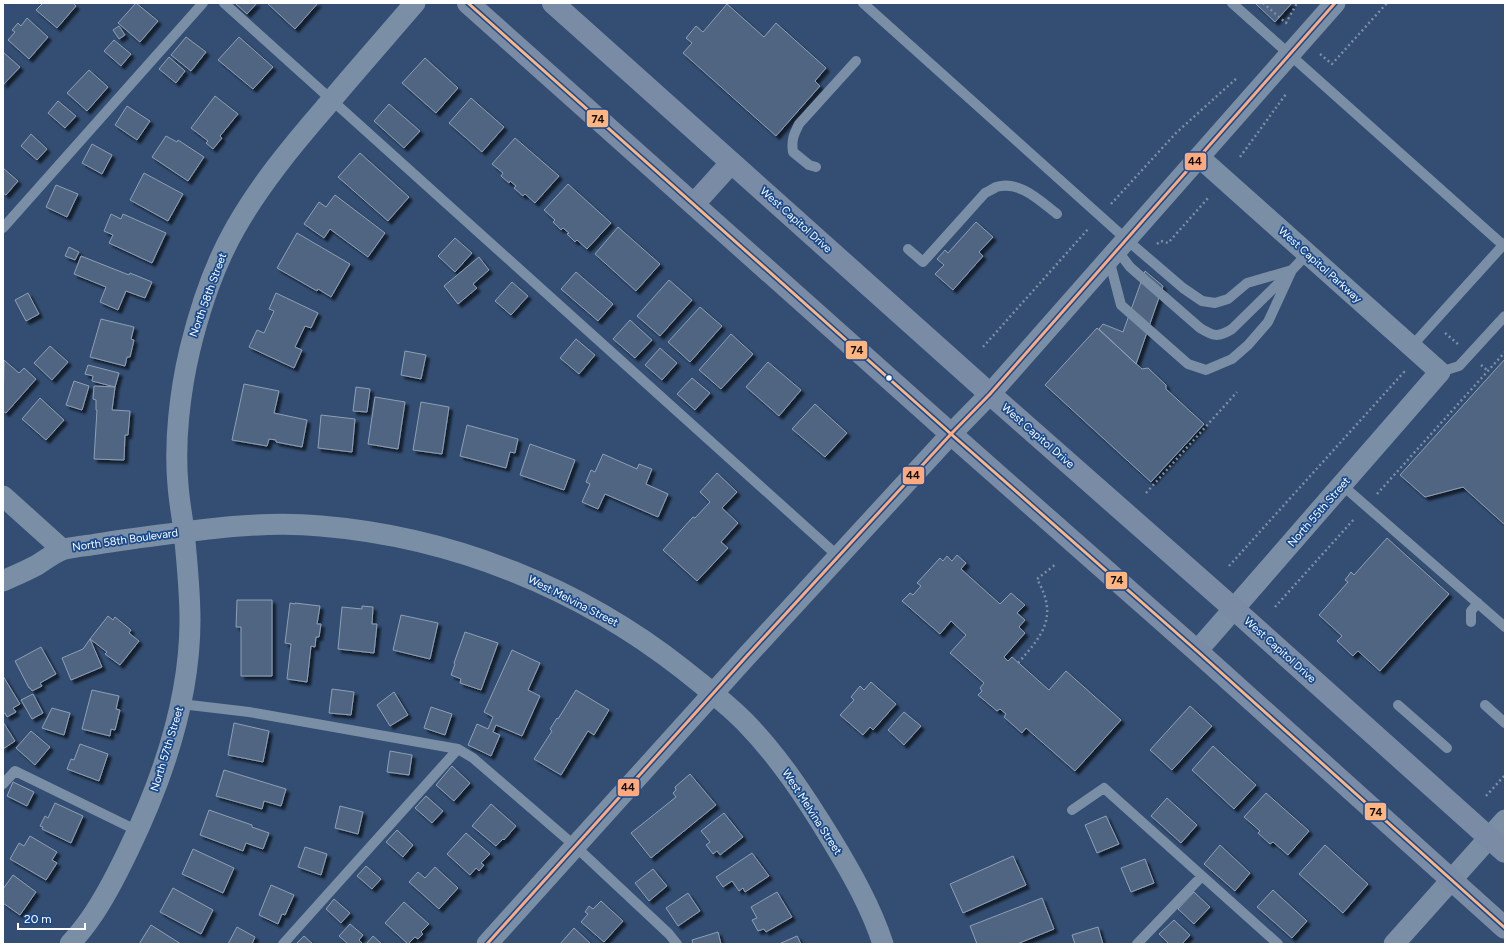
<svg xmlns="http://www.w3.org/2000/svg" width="1508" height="947" font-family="Figtree,sans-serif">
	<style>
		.building { fill: #4f6582; stroke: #8e9fb5; filter: url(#shadow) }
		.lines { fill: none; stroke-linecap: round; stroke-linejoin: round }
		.path { stroke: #7a8ea6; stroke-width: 2.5; stroke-dasharray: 2 3; stroke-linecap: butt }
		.lane { stroke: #7a8ea6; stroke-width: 10 }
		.street { stroke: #7a8ea6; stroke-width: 21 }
		.primary { stroke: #798ba5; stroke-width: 22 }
		.bus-1-casing { stroke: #184a8d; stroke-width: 6 }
		.bus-2-casing { stroke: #184a8d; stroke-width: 6 }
		.bus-1 { stroke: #ffb580; stroke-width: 3 }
		.bus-2 { stroke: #ffa980; stroke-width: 3 }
		.bus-dot { fill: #fff; stroke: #184a8d; stroke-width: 1.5 }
		.labels { text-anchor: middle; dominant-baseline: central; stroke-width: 3.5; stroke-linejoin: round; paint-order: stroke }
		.street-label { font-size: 11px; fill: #fff; stroke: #184a8d }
		.line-badge { stroke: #184a8d; stroke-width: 1.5 }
		.pale-badge-label { font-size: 11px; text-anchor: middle; font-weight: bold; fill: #111 }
	</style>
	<defs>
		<filter id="shadow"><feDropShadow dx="3.5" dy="3.5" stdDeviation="1" flood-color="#0009"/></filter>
	</defs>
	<rect width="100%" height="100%" fill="#334e72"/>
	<path class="building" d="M43,3H73L76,6L57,28L36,10Z
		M136,3L158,21L140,42L118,23Z
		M235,3H257L247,14Z
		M267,3H318L295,29Z
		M1257,3H1292L1275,22L1256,4Z
		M727,4L764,37L776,23L826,68L815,81L820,86L776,136L683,53L692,43L686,38L696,26L703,32Z
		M27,18L48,37L29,59L8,40L15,32L12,30L18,23L21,26Z
		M119,26L125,35L119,39L113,30Z
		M186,37L206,52L191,71L171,55Z
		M239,37L273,67L253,89L218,60Z
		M114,40L131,54L121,66L104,51Z
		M3,52L20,67L3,85Z
		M169,57L185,71L176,83L159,69Z
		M425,58L458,88L436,113L402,83Z
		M89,70L108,87L87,111L67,93Z
		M215,96L238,114L220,136L222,138L213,149L206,143L208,141L191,128Z
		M471,98L504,127L482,152L449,123Z
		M58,101L76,116L65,128L48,113Z
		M389,104L420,131L404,148L374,121Z
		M127,106L150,121L137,140L115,125Z
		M31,134L47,149L37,160L21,146Z
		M166,136L177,142L178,140L204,157L188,181L152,157Z
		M515,138L559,176L535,203L525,194L523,196L514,188L516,186L510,181L509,183L501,176L503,173L492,164Z
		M92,144L112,155L102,174L82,163Z
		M360,153L409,197L388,221L338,177Z
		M3,168L18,181L6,195L3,193Z
		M144,173L183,194L168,221L130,200Z
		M568,184L611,223L587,249L577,240L575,242L567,234L569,233L563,228L561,230L553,222L555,220L544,210Z
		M56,185L78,194L67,217L46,207Z
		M335,195L385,233L368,257L330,229L324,238L304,224L319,202L326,207Z
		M111,214L121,219L123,214L166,233L152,263L109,243L113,235L104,231Z
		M976,222L993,237L979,252L983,256L953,290L935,274L944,265L937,259L945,250L948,253Z
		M618,227L660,264L636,291L595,254Z
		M297,233L350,264L331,297L318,289L317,291L277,268Z
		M455,238L472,253L455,272L438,256Z
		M69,247L79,252L75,260L65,256Z
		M81,256L129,275L130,273L152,282L145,298L126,291L118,310L100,302L106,287L74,274Z
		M479,257L489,270L473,284L477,288L458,304L444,286Z
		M1145,271L1163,286L1136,364L1099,329L1103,324L1123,332Z
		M576,272L613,304L598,321L561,289Z
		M669,280L692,300L660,336L637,316Z
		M512,282L528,296L511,315L495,301Z
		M28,293L39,314L26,321L15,300Z
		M276,293L318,313L311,328L305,326L295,347L302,350L294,368L249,347L257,330L264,333L274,311L269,309Z
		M700,307L722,326L690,362L668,342Z
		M101,319L134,327L131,339L134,340L130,357H127L125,366L90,357Z
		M630,320L652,340L635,358L613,339Z
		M1097,328L1142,369L1148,368L1166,385V389L1204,424L1151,482L1045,385Z
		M731,334L753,354L721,389L699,370Z
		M576,339L595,355L579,374L560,358Z
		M50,346L68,362L52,380L34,363Z
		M660,348L677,363L662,380L645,365Z
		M405,351L426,355L421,379L401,375Z
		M1505,359V525L1463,487L1425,497L1400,475Z
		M4,360L19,373L24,368L36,379L6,413L3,411Z
		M768,362L801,390L779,416L746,387Z
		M88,365L119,373L115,387L92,381L93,376L85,374Z
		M692,378L710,393L695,410L677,394Z
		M74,381L89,386L82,410L66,405Z
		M244,384L279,391L274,413L307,420L302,447L276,442V440L269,439L267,446L232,440Z
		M94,386L115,387L112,410L130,411L128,435H125L124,460L94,459L97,410H96V400L93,399Z
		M356,387L370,389L367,412L353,411Z
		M375,397L405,402L398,449L368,444Z
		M40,398L64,420L46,440L22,419Z
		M421,402L449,407L442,454L413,450Z
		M815,404L847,433L825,457L792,429Z
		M321,415L355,419L352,452L318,448Z
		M467,425L518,439L515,453L510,452L506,468L460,456Z
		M530,444L575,460L564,490L520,475Z
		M603,454L637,469L639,464L652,469L646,484L668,494L658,517L605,494L598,509L582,502L590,484L586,482L591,470L595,472Z
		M717,473L737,492L722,508L738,523L721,542L728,548L697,581L663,550L693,517L695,518L710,502L700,492Z
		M1387,538L1449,594L1380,671L1358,651L1353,656L1337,641L1342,636L1319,615L1348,582L1345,580L1351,572L1354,575Z
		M957,555L966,563L961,569L1000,604L1011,593L1025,605L1017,613L1025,620L1019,627L1025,633L1004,657L1008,661L1012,657L1049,690L1066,671L1121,720L1075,771L1026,728L1022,733L1004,717L1006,714L1000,709L997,711L978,695L982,691L980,688L984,683L950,653L966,635L951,621L940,634L902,601L910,593L913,595L921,586L917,583L940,558L943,561L947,556L952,561Z
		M237,600H272V676H241V627H236Z
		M290,603L295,604V603L320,606L317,624H321L319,637H316L315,647L311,646L307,682L287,679L291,644L285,643Z
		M362,606L373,607L372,624H377L374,653L338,649L342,607L362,609Z
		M401,615L438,623L430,659L393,650Z
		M108,616L113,620L115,617L131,630L129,633L139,641L120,665L105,654L107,652L90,639Z
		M465,632L498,643L481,690L460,683L461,679L451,675L455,664L454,663Z
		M90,639L102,667L71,680L62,658L83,649Z
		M41,647L56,674L40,683L42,686L32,691L30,688H29L15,661Z
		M512,650L540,663L528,690L540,696L522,736L496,725L493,732L500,735L491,756L468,745L477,724L488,729L493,717L484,712Z
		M3,676L20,704L13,708L16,712L7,717L5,713L3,714Z
		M871,682L896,704L873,730L870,727L863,735L840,715L854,700L851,697L860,686L864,690Z
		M332,689L354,692L351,715L329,713Z
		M92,690L119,696L116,709L120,710L115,730L111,729L110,736L82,729Z
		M576,690L609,710L594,735L588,731L561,775L534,759L552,731L550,729L557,718L558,719Z
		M394,692L408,715L390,726L377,705Z
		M33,694L43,713L32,719L21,700Z
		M1190,706L1212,726L1172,770L1150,750Z
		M431,707L452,714L445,735L424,728Z
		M52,708L70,713L64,735L42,728Z
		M904,712L921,726L904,745L888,730Z
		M3,722L15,741L3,749Z
		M234,723L269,731L263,762L228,755Z
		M31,731L50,747L35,765L16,748Z
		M80,744L108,754L99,781L67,769L71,759L74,760Z
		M1213,746L1256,785L1234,809L1192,770Z
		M390,751L412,755L409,775L387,772Z
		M452,766L470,783L454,801L436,785Z
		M224,770L286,789L281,806L264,801L262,809L216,796Z
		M690,774L716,805L651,858L631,833L676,797L673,793L676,790L675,787Z
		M13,782L34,792L27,806L7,796Z
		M1266,793L1309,831L1288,855L1273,842L1270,844L1258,833L1260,831L1244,817Z
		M426,796L443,811L432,823L415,808Z
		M1167,798L1197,825L1181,843L1151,816Z
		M55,803L83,816L71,843L42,829L43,827L40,826L45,816L48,818Z
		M491,804L516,826L504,840L503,839L496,846L472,826Z
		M340,806L363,812L358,834L335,828Z
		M209,810L252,825V827L269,833L263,849L246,843L243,851L200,835Z
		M724,813L743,837L720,855L717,851L713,854L706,845L710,842L701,831Z
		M1106,816L1119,844L1097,853L1085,825Z
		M397,830L413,845L403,857L386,842Z
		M466,833L490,854L481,863L484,865L479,871L476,868L470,875L447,854Z
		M30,836L57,852L52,860L57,863L46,880L10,859L19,843L24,846Z
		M1220,845L1250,873L1235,891L1204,864Z
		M1325,845L1368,884L1343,913L1299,874Z
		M305,847L327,854L321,875L298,867Z
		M193,849L234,868L223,893L182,874Z
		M752,853L769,876L745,892L743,888L739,891L732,881L723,887L716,877Z
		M1013,856L1026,885L963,913L950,884Z
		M1145,859L1154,883L1131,892L1121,868Z
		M366,866L381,879L372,889L357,876Z
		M435,867L458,888L439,909L409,882L418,872L425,878Z
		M653,869L667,886L649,901L635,883Z
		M13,875L36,892L20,915L3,903V889Z
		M271,885L294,895L285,915L282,914L278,924L259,915Z
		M173,888L213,910L201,934L160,912Z
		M1273,890L1307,921L1292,938L1257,907Z
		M777,892L792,917L766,932L764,929L758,931L752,920L757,918L751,907Z
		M1194,892L1210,907L1194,924L1178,909Z
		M688,893L700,911L678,926L666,908Z
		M1042,898L1054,929L1017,944H977L970,926Z
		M334,899L350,913L341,923L326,909Z
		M601,901L623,921L604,942L581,922L588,914L585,912L589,906L593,909Z
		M404,902L429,924L421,932L423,934L418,939L415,937L408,944L385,923Z
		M1174,920L1190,935L1182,944H1169L1159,934Z
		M350,924L363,935L359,940L363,944H348L339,936Z
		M151,925L181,944H139Z
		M237,927L255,937L252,944H228Z
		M1098,927L1103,944H1075L1072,935Z
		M574,928L591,944H560Z
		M718,932L721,944H693L692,940Z
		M304,936L313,944H296Z
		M373,936L382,944H366Z
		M797,936L801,944H779Z"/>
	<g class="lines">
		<path class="path" d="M1263,3L1286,23L1297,3
			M1320,54L1332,64L1387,3
			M1240,157L1286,94
			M1111,204L1176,133L1238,77
			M1157,244L1161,241L1168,243L1209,197
			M1445,333L1458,344
			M983,347L1089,228
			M1481,365L1488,371
			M1146,493L1237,392
			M1377,494L1505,352
			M1229,566L1404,372L1402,370
			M1275,607L1355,518
			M1018,663C1044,634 1058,616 1037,579L1056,564
			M1486,796L1505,775"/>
		<path class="lane" d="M224,3L839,557
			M863,3L1127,240L1183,288L1202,301L1215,303L1228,299L1247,283L1292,270
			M1232,3L1503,245
			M816,167L809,165L793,152C791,140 794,134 799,124L856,61
			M3,228L203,3
			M908,249L923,262L985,193C989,191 993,189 996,187C1020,180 1040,201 1057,214
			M1117,250L1130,267L1200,328C1213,336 1218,338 1232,329L1288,274
			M1109,259L1121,305L1188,364L1206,370L1232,359L1248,345L1268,322L1292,270L1307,254
			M1411,347L1505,243
			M1440,372L1459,366L1505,316
			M1342,485L1505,627
			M1471,622V611L1478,603
			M181,704L249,712L458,749L473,758L575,846L669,934L677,944
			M1398,705L1447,748
			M1485,705L1505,723
			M3,784L15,771L138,831
			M1072,810L1104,788L1278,944
			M283,944L458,749
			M1137,944L1202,876"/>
		<path class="street" d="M3,496L63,550
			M3,581C14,576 26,571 37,565C45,560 55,552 65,549C73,547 83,546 91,545C114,541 137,538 160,535C213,528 267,521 321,526C453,537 580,588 684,670C705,687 726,703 745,722C779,757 806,798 831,839C851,872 871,907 883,944
			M1197,651L1440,372L1199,157
			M70,944C77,936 84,928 90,919C105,898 117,874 128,851C162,781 190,699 190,620C190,591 187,561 184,531C182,516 179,500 178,485C174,442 180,391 190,349C200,308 214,265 236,227C260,185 291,147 323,110C353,74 384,39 415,3
			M487,944L745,658L951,434L990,394L1335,3
			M1394,944L1505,820"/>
		<path class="primary" d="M468,3L951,434L1197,651L1505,928
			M553,3L990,394L1234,609L1505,852
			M694,204L731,163"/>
		<g class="bus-1-casing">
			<path id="bus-1" d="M468,3L951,434L1197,651L1505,928"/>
		</g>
		<g class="bus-2-casing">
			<path id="bus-2" d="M487,944L745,658L951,434L990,394L1335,3"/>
		</g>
		<use href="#bus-1" class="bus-1"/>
		<use href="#bus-2" class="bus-2"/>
	</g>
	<circle class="bus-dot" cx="889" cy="378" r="3.5"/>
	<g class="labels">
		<g class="street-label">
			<text transform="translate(796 220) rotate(42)">West Capitol Drive</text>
			<text transform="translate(1320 265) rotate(42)">West Capitol Parkway</text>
			<text transform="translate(208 295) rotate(-70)">North 58th Street</text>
			<text transform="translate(1038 436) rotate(41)">West Capitol Drive</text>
			<text transform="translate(1319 512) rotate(-49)">North 55th Street</text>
			<text transform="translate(125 540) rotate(-8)">North 58th Boulevard</text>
			<text transform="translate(573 601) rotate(27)">West Melvina Street</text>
			<text transform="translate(1280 650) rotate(42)">West Capitol Drive</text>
			<text transform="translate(167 749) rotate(-73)">North 57th Street</text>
			<text transform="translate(812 812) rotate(57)">West Melvina Street</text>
		</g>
	</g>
	<g class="line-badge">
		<rect x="586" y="109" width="23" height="19" rx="4" fill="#ffb580"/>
		<rect x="1184" y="152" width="23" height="19" rx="4" fill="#ffa980"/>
		<rect x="845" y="340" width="23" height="20" rx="4" fill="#ffb580"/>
		<rect x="902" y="466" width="23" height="19" rx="4" fill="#ffa980"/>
		<rect x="1105" y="571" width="23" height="19" rx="4" fill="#ffb580"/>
		<rect x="617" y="778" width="23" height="19" rx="4" fill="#ffa980"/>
		<rect x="1364" y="802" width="23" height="19" rx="4" fill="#ffb580"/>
	</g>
	<g class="pale-badge-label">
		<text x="598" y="123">74</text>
		<text x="1195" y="165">44</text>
		<text x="857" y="354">74</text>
		<text x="913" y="479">44</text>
		<text x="1117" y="584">74</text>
		<text x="628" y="791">44</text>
		<text x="1376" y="816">74</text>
	</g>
	<rect width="1508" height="947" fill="none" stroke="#ffffff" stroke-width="8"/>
	<path d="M18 923v6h67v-6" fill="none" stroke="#ffffff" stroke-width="2"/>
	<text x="24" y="923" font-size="12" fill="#ffffff" stroke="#184a8d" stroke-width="3" paint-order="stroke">20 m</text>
</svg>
